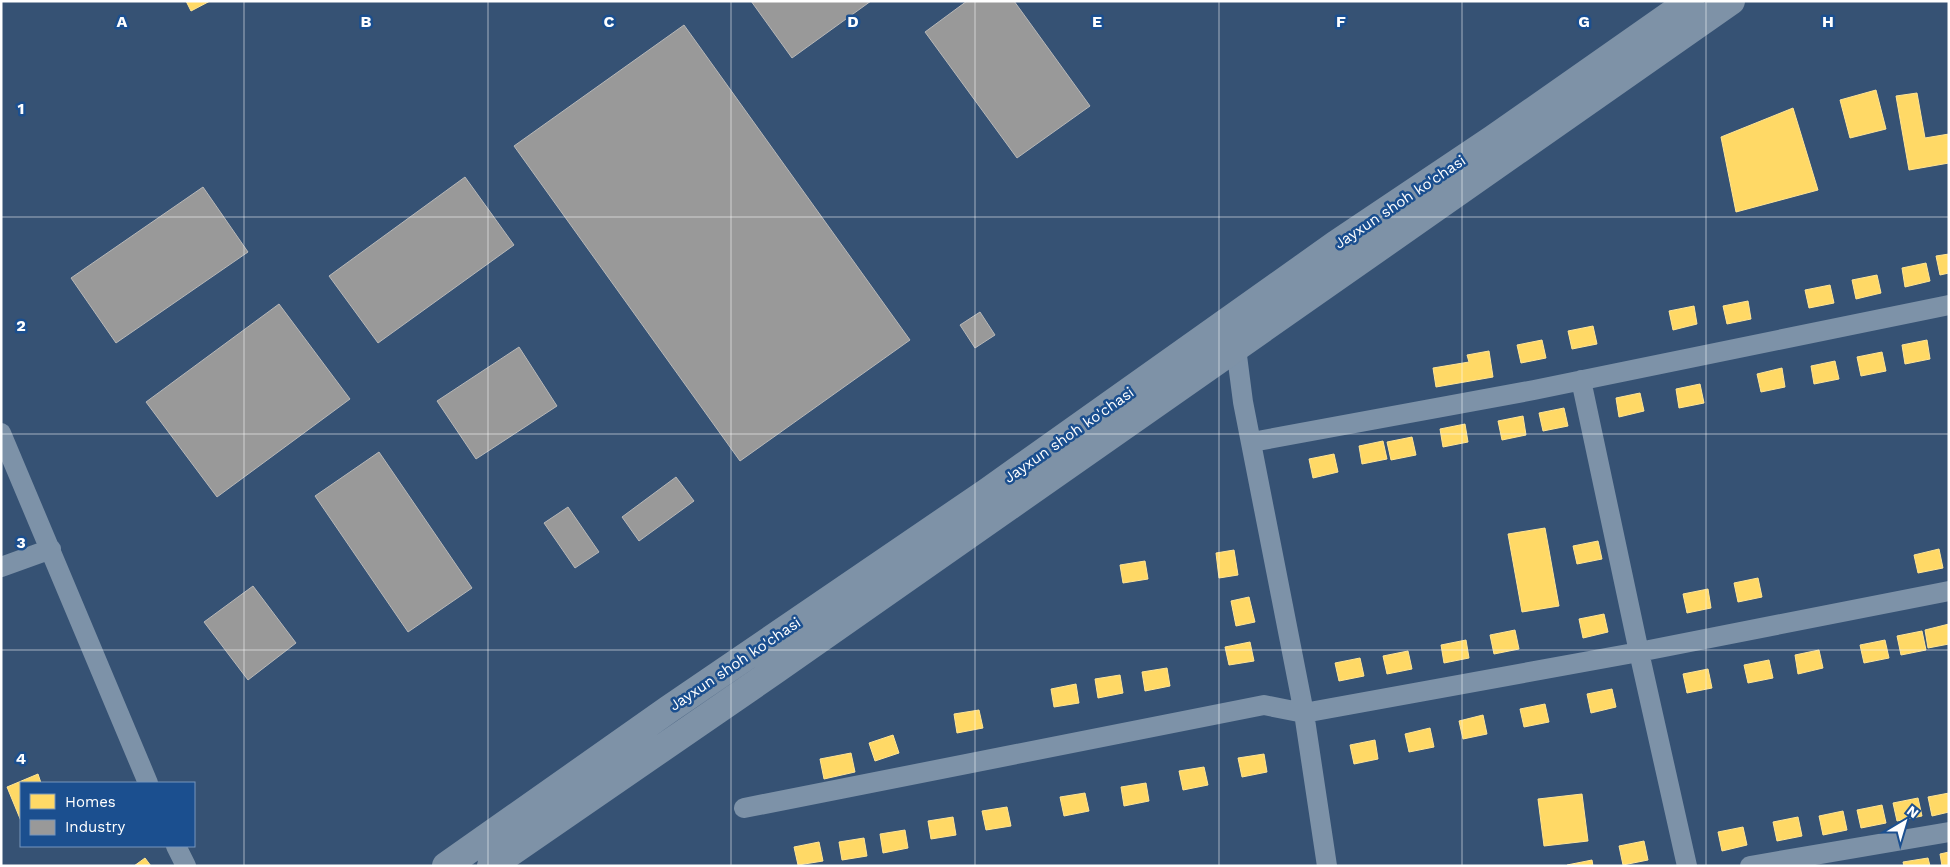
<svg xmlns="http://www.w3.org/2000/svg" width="1950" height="867" font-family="'Work Sans',sans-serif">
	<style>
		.homes { fill: #ffd966; stroke: #ffe494 }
		.industry { fill: #999; stroke: #b8b8b8 }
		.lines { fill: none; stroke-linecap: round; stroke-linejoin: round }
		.minor { stroke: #7d92a8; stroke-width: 20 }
		.highway { stroke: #7e92a7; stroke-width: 28 }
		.grid { fill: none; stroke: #fff; stroke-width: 1; stroke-opacity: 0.55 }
		.labels { text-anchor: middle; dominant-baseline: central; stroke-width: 5; stroke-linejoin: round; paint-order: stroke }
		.street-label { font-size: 15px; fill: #fff; stroke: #1b4f8f }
		.grid-label { font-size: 16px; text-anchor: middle; font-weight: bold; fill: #fff; stroke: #1b4f8f; stroke-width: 5; stroke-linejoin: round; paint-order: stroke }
	</style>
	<rect width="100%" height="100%" fill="#365274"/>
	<path class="homes" d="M186,1H210L191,11Z
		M1876,90L1886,129L1850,138L1840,100Z
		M1917,93L1925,138L1949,134V163L1909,170L1896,96Z
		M1793,108L1818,190L1736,212L1721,137Z
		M1949,254V273L1940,275L1936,256Z
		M1926,263L1930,281L1905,287L1902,268Z
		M1877,275L1881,293L1856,299L1852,280Z
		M1830,285L1834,303L1809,308L1805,290Z
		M1748,301L1751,319L1727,324L1723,306Z
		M1694,306L1697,324L1673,330L1669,311Z
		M1593,326L1597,344L1572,349L1568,331Z
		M1542,340L1546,358L1521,363L1517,345Z
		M1927,340L1930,359L1905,364L1902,345Z
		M1489,351L1493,377L1436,387L1433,368L1469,362L1467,355Z
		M1882,352L1886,371L1861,376L1857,357Z
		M1835,361L1839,379L1814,384L1811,366Z
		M1782,368L1785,387L1761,392L1757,374Z
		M1700,384L1704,403L1679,408L1676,389Z
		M1640,393L1644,411L1619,417L1616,398Z
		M1564,408L1568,426L1543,431L1539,413Z
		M1523,416L1526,435L1502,440L1498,421Z
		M1465,424L1468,442L1443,447L1440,429Z
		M1412,437L1416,455L1391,460L1387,442Z
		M1383,441L1387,459L1362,464L1359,446Z
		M1334,454L1338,472L1313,478L1309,459Z
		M1545,528L1559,606L1522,612L1508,534Z
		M1598,541L1602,559L1577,564L1573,546Z
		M1939,549L1943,568L1918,573L1914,555Z
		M1234,550L1238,575L1219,578L1216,553Z
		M1145,561L1148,579L1123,583L1120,565Z
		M1758,578L1762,597L1738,602L1734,583Z
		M1708,589L1711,608L1687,613L1683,594Z
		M1249,597L1255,622L1236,626L1231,601Z
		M1604,614L1608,632L1583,638L1579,619Z
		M1949,624V644L1928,648L1925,630Z
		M1515,630L1519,649L1494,654L1490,635Z
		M1922,631L1926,650L1901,655L1897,636Z
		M1466,640L1469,658L1444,663L1441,645Z
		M1885,640L1889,658L1864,663L1860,645Z
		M1250,642L1254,661L1229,665L1225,647Z
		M1819,650L1823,668L1798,674L1795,655Z
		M1408,651L1412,669L1387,674L1383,656Z
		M1360,658L1364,676L1339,681L1335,663Z
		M1769,660L1773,678L1748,683L1744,665Z
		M1167,668L1170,686L1145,691L1142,672Z
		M1708,669L1712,688L1687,693L1683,674Z
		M1120,675L1123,693L1098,698L1095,679Z
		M1076,684L1079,703L1054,707L1051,689Z
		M1612,689L1616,707L1591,713L1587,694Z
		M1545,704L1549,722L1524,727L1520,709Z
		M979,710L983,728L957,733L954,714Z
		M1483,715L1487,734L1463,739L1459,721Z
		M1430,728L1434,747L1409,752L1405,734Z
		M893,735L899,753L875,761L869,743Z
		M1375,740L1378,759L1354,764L1350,745Z
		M851,753L855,772L824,779L820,759Z
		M1264,754L1267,772L1242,777L1238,758Z
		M1204,767L1208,785L1183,790L1179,771Z
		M38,774L41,783H21V821L7,787Z
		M1146,783L1149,801L1124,806L1121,787Z
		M1085,793L1089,811L1064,816L1060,797Z
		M1949,793V812L1932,816L1928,797Z
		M1582,794L1588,841L1544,846L1538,799Z
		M1918,798L1922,816L1897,821L1893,803Z
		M1882,805L1886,823L1861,828L1857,810Z
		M1007,807L1011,826L986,830L982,811Z
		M1843,811L1847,830L1823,835L1819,816Z
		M953,817L956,835L931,839L928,821Z
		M1798,817L1802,836L1777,841L1773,822Z
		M1743,827L1747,845L1722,851L1718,832Z
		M905,830L908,848L883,853L880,834Z
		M864,838L867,856L842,860L839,842Z
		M1644,841L1648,860L1623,865L1619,846Z
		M819,842L823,861L798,865L794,847Z
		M1949,852V866H1942L1940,854Z
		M145,858L151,866H134Z
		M1928,858L1930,866H1904L1903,862Z
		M1592,860L1593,866H1567V865Z"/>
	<path class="industry" d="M751,1H871L792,58Z
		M967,1H1014L1090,106L1017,158L925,32Z
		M684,25L910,340L740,461L514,146Z
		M465,177L514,245L378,343L329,276Z
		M203,187L248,252L116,343L71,278Z
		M279,304L350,399L217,497L146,402Z
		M980,312L995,335L975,348L960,325Z
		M519,347L557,406L476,459L437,401Z
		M379,452L472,588L408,632L315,496Z
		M676,477L694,501L639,541L622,517Z
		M568,507L599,552L575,568L544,523Z
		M253,586L296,643L248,680L204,622Z"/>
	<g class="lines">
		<path class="minor" d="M1236,348L1243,402L1304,713L1327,866
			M1581,380L1639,652L1687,866
			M1,433L148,783
			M1252,442L1534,390L1949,305
			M1,567L51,549
			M744,808L1264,705L1304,713L1639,652L1949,591
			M176,846L186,866
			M1750,866L1949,832"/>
		<path class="highway" d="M446,866L669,709L987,492L1335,245L1493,139L1690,1
			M491,866L774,671L1731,1"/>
	</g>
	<path class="grid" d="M244,1V866M488,1V866M731,1V866M975,1V866M1219,1V866M1462,1V866M1706,1V866M1,217H1949M1,434H1949M1,650H1949"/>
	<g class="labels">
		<g class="street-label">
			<text transform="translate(1400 202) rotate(-34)">Jayxun shoh ko'chasi</text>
			<text transform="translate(1069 435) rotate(-35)">Jayxun shoh ko'chasi</text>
			<text transform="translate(735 664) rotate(-34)">Jayxun shoh ko'chasi</text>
		</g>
	</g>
	<g class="grid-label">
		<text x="122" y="27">A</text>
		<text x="366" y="27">B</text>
		<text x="609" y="27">C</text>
		<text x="853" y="27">D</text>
		<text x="1097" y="27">E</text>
		<text x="1341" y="27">F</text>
		<text x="1584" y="27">G</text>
		<text x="1828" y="27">H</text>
		<text x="21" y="114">1</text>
		<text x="21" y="331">2</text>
		<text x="21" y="548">3</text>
		<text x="21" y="764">4</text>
	</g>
	<rect width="1950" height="867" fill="none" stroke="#ffffff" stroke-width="5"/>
	<rect x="20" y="782" width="175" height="65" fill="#1b4f8f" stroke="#7695bc"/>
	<rect x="30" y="794" width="25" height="15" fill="#ffd966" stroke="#7695bc"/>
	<text x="65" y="807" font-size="15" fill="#ffffff">Homes</text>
	<rect x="30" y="820" width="25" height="15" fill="#999999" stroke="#7695bc"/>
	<text x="65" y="832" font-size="15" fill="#ffffff">Industry</text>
	<g transform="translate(1905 822) rotate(38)" stroke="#1b4f8f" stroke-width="4" paint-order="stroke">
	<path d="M0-4L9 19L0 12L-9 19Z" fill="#ffffff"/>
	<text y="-8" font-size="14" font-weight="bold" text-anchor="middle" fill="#ffffff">N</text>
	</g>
</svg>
